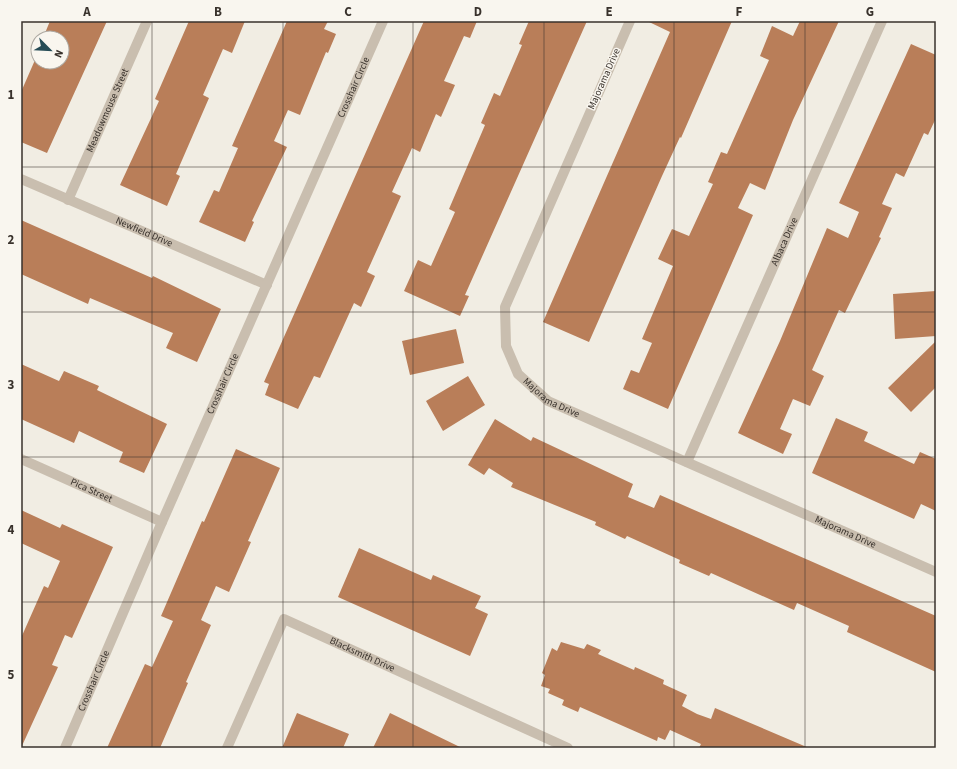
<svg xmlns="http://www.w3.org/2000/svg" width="957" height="769" font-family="'Source Sans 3',sans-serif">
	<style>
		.building { fill: #b97e59 }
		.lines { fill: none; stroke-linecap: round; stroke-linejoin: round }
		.minor { stroke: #c9beaf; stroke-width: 10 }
		.grid { fill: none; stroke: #39322c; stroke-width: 1; stroke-opacity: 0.55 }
		.labels { text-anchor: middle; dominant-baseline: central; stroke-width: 3; stroke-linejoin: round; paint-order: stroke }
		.street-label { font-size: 10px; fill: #39322c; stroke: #f9f6ef }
		.neatline { fill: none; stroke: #39322c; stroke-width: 1.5 }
		.grid-label { font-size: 13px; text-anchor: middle; font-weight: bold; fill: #39322c }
	</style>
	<rect width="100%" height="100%" fill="#f1ede3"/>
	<path class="building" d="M50,21H107L47,153L21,142V92L35,60L33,59L38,49V62H62V38H43Z
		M189,21H245L232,53L223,49L203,95L209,98L176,174L180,176L167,206L120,185L159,101L155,99Z
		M287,21H328L324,29L336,34L328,53L326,52L300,115L288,110L274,141L287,147L252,221L254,222L245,242L199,222L214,190L219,192L238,148L232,146Z
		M424,21H477L470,38L464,36L444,81L455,85L441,117L436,114L420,152L412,148L392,192L401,196L367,272L375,276L361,307L354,303L320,378L314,376L298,409L265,395L269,384L264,382Z
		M529,21H587L465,295L469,296L460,316L404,291L418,260L431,266L455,212L449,209L485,125L481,123L494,93L500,96L522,45L519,44Z
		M647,21H732L681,138L680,137L662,176L589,342L543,322L670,32Z
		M800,21H839L793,120L765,190L750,183L738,208L753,215L668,409L623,389L631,370L639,373L652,343L642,339L673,266L658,259L672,229L689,236L713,184L708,182L721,152L727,154L769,60L760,56L772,26L793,36Z
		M911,44L936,55V118L928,135L924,133L904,177L896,173L882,204L892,208L879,237L881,238L845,313L839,310L812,370L824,376L810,406L793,399L780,429L792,434L783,454L738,433L780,341L827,228L848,238L859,212L839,203Z
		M21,220L152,278L153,276L221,309L197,362L166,348L173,333L90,298L88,304L21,274Z
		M936,291V336L895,339L893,294Z
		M456,329L464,363L410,375L402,341Z
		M936,341V387L911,412L888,388Z
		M21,364L59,381L64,371L99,386L97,390L167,424L144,473L119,462L123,452L79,431L74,443L21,419Z
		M468,376L485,405L443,431L426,401Z
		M836,418L868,432L864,441L914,464L920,452L936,459V511L921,504L914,519L812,473Z
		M495,419L531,441L533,437L633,484L628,497L654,508L660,495L936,616V672L847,632L849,626L797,603L794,610L711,573L709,576L679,563L680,560L627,536L625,539L595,525L596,522L511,487L513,483L489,468L484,475L468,465Z
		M236,449L280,468L248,541L251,542L229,592L216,586L201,620L211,625L186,682L188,683L160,748H107L145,664L152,667L173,621L161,616L202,521L204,522Z
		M21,510L60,528L62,524L113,547L72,638L65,635L52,665L58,667L21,748V638L44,586L48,588L60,561L21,543Z
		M359,548L431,580L433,575L481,596L475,608L488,614L470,656L338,597Z
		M561,642L584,649L587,644L601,650L598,654L634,670L635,667L664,680L663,684L687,695L682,706L697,714L711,719L715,708L809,748H699L701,744L670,730L665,740L658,737L657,741L580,707L578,712L562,705L564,700L548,693L550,689L541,686L545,675L542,673L552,648L557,651Z
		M297,713L349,734L343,748H282Z
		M390,713L462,748H373Z"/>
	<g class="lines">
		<g class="minor">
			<path id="s1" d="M630,21L505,307L506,346L518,374L548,401L936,572"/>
			<path id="s2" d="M21,179L267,285"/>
			<path id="s3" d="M68,200L147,21"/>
			<path id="s4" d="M21,459L162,522"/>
			<path id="s5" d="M687,462L882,21"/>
			<path id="s6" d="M65,748L162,522L383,21"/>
			<path id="s7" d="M227,748L284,619L568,748"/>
		</g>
	</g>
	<path class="grid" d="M152,21V748M283,21V748M413,21V748M544,21V748M674,21V748M805,21V748M21,167H936M21,312H936M21,457H936M21,602H936"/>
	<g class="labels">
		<g class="street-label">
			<text transform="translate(604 79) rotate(-66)">Majorama Drive</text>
			<text stroke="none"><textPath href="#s6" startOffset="721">Crosshair Circle</textPath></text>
			<text stroke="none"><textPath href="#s3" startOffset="98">Meadowmouse Street</textPath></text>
			<text stroke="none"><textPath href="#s2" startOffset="134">Newfield Drive</textPath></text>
			<text stroke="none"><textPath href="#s5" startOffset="241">Albaca Drive</textPath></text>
			<text stroke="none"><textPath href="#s6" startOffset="397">Crosshair Circle</textPath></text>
			<text stroke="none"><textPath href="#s1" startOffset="423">Majorama Drive</textPath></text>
			<text stroke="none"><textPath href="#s4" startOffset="77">Pica Street</textPath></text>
			<text stroke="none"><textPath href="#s1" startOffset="747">Majorama Drive</textPath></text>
			<text stroke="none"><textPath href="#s7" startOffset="227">Blacksmith Drive</textPath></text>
			<text stroke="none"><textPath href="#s6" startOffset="73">Crosshair Circle</textPath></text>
		</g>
	</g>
	<rect width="957" height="769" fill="none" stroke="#f9f6ef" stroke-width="44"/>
	<g transform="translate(50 50) rotate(114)"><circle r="19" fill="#f9f6ef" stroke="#aca8a1"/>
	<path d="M0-3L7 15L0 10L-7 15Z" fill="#264c56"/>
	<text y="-6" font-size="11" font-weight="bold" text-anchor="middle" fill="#39322c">N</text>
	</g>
	<rect x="22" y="22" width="913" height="725" class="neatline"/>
	<g class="grid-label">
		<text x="87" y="16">A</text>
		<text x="218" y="16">B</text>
		<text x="348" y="16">C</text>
		<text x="478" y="16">D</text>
		<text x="609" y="16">E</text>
		<text x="739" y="16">F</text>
		<text x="870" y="16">G</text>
		<text x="11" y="99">1</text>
		<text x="11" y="244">2</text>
		<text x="11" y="389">3</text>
		<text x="11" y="534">4</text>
		<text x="11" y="679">5</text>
	</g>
</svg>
